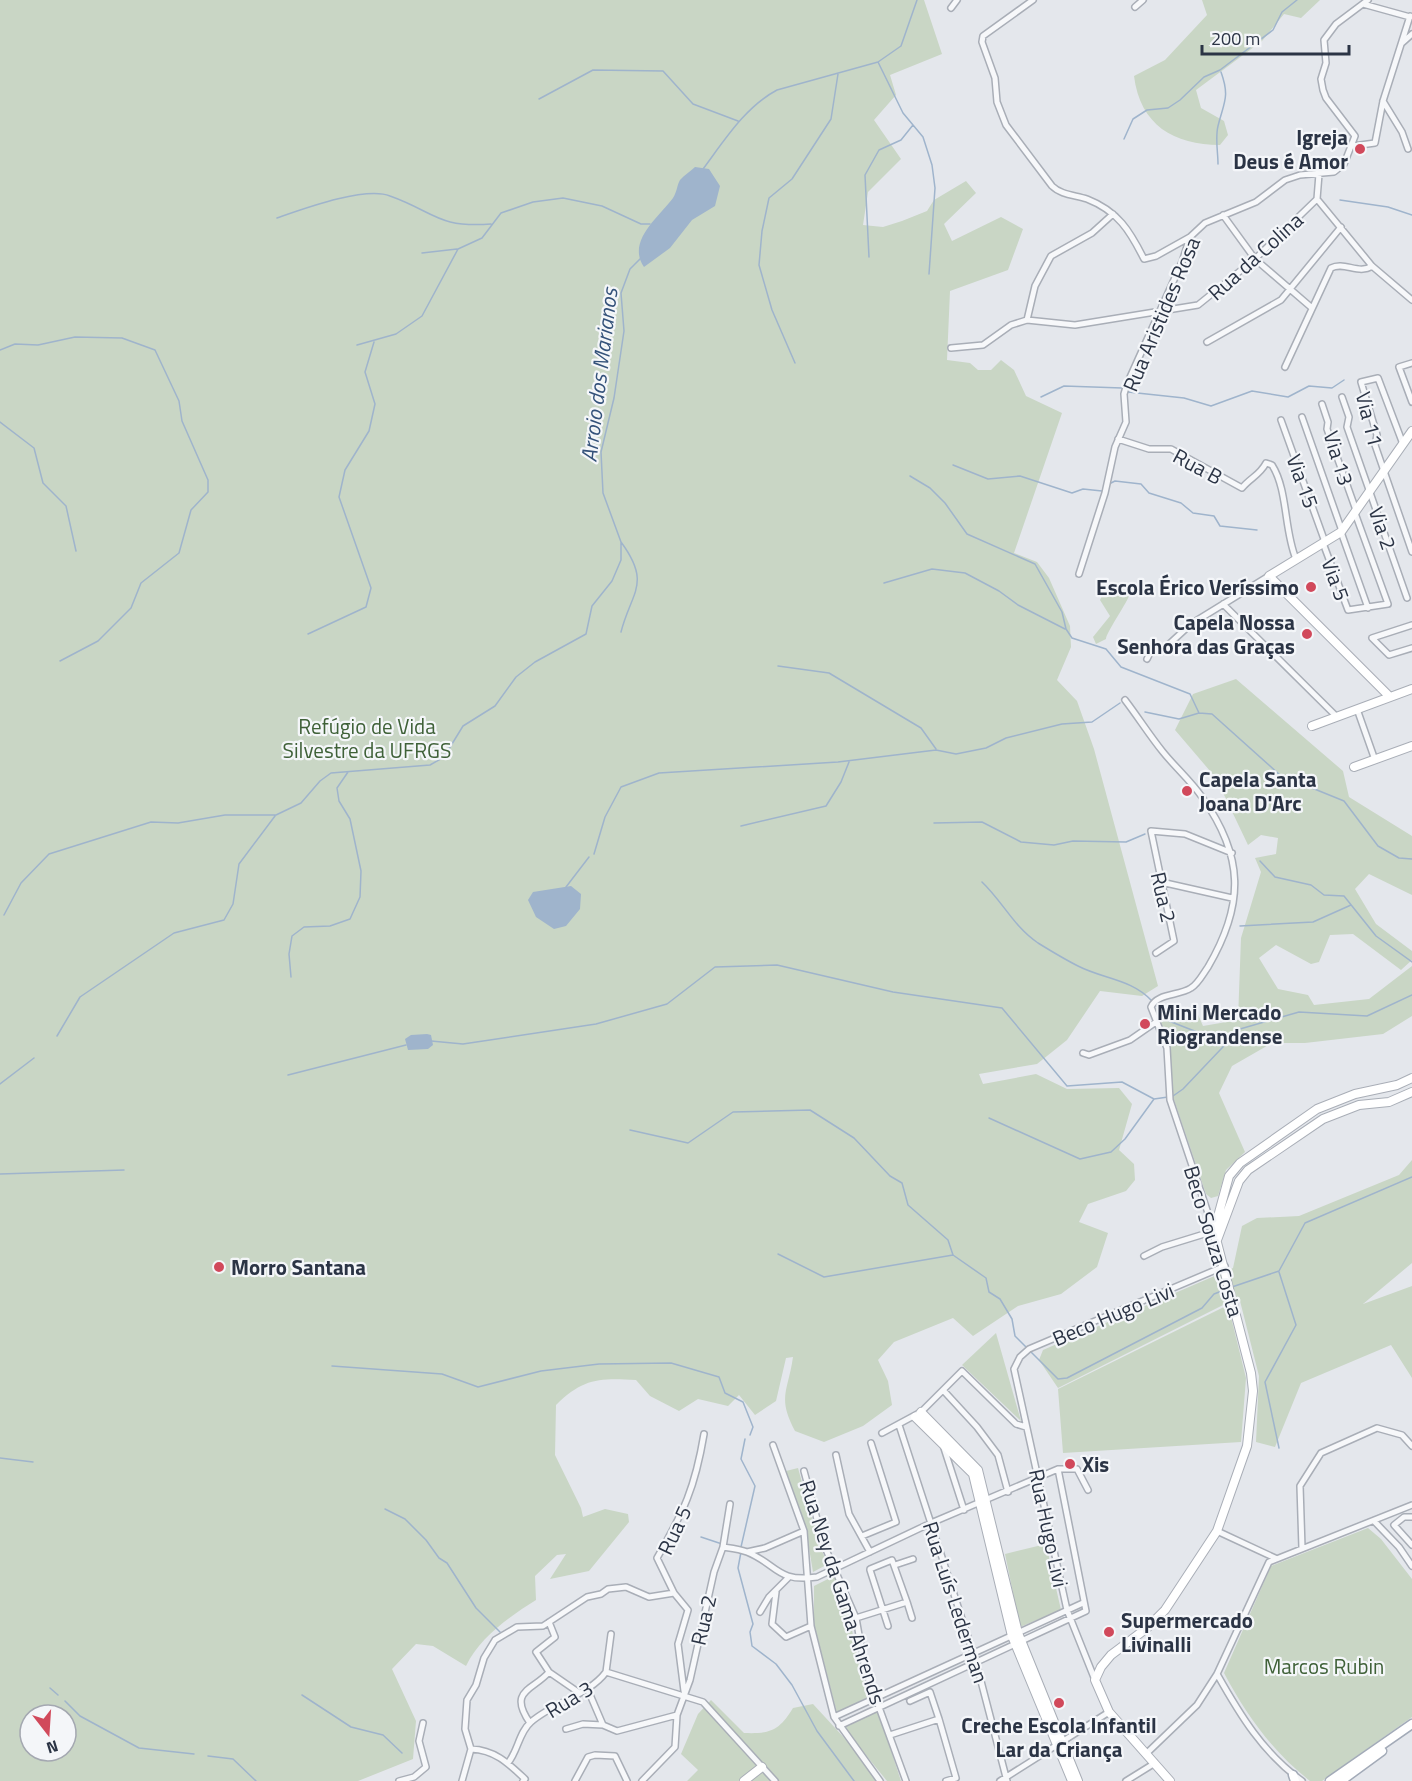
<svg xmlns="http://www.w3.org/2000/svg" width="1412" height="1781" font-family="'Titillium Web',sans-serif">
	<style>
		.green { fill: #c9d6c5; fill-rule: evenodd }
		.water { fill: #9fb4cc }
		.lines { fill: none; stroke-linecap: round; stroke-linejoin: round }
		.stream { stroke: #9fb4cc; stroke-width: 1.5 }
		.street-casing { stroke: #a9aeb7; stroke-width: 8 }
		.secondary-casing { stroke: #a9aeb7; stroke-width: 10 }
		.primary-casing { stroke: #a3abb8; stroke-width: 11 }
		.street { stroke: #f7f8fa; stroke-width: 5 }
		.secondary { stroke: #fff; stroke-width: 8 }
		.primary { stroke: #fff; stroke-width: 8 }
		.poi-dot { fill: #d1495b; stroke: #f4f6f9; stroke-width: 2 }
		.labels { text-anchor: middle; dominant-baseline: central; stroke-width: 4.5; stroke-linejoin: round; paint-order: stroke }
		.poi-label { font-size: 21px; font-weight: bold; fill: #2b3445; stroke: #f4f6f9; text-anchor: start }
		.street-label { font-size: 21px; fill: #2b3445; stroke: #f4f6f9 }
		.park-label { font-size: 21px; fill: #3f6138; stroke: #f4f6f9 }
		.water-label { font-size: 22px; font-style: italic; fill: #34527a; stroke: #f4f6f9 }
	</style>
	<rect width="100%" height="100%" fill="#e4e7ec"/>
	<path class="green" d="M0,0H924L942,54L890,75L896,95L874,120L901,159L868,192L863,225L883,227L902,221L927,211L934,200L966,181L976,193L944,224L952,241L1001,217L1023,229L1008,270L950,291L947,360L970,363L978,370H991L1001,360L1014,370L1026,396L1062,413L1014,553L1037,562L1049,578L1070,626L1071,647L1057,680L1077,701L1094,749L1158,986L1142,996L1100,991L1067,1040L1037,1064L979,1074L983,1084L1036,1074L1067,1089L1119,1088L1132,1104L1119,1150L1134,1164L1135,1180L1126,1191L1088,1204L1079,1222L1108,1233L1097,1267L1061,1294L1018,1306L973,1336L953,1318L894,1342L878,1360L888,1381L892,1405L863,1426L824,1442L795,1431C777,1397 788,1392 793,1357L786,1358L776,1401L755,1415L739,1395L728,1406L698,1399L679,1411L650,1396L636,1380C600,1378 583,1378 556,1405L555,1455L581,1508L583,1517L605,1509L628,1514L629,1522L589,1571L550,1579L566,1554L557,1555L535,1576L536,1600C509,1617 480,1637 466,1666L433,1646L416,1644L392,1669L416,1721L413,1759L358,1781H0ZM30,1715H66V1751H30Z
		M1202,0H1320L1301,18L1284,14L1262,41L1196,90L1201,108L1224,121L1228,135L1220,145C1174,145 1140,125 1134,76L1165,60L1207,15Z
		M1117,582L1129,596C1125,606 1106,633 1106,639L1096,644L1093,637L1110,616L1100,600L1108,583Z
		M1236,679L1343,771L1349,797L1412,836V895L1369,874L1355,889L1376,924L1412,951V960L1401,970L1353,934L1330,935L1319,962L1311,964L1276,945L1259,958L1278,989L1308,995L1314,1005L1369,999L1412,966V1016L1383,1034L1305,1043H1272L1232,1066L1219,1093L1245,1152L1226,1170L1218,1196L1211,1198L1206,1194L1172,1094L1169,1044L1158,1022L1155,1010L1162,1002L1165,1011L1196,1010L1203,1026L1238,1020L1241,938L1261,872L1255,858L1276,854L1278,838L1261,835L1248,845L1216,778L1175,730L1193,694Z
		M1412,1160V1263L1363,1304L1412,1286V1378L1391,1345L1301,1383L1275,1447L1256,1442L1259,1376L1239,1297L1058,1388L1039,1360L1043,1350L1233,1268L1242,1226L1257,1218L1299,1216L1399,1175Z
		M1228,1305L1246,1378L1241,1442L1063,1453L1058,1389Z
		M996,1333L1021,1421L962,1365Z
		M798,1468L820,1547L828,1564L813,1572L806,1530L786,1471Z
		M1368,1528L1381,1539L1412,1579V1717L1322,1781H1310C1272,1751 1247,1716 1224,1673L1271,1566Z
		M1046,1544L1061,1610L1020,1627L1005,1554Z
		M834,1576L849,1614L860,1672L870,1696L837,1713L814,1624V1586Z
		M711,1700L744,1733C770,1734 779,1731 793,1708L813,1704L884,1781H687L698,1770L681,1754L698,1714Z
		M878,1711L901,1781H887L843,1727Z"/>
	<path class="water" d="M695,167L709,169L720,186L715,206L692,220L670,248L644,267C626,241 660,216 673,198C677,192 677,185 680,180C684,175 691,171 695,167Z
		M571,886L581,894L580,909L566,926L554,929L536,917L528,900L533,892Z
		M427,1034L431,1035L433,1045L428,1049L408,1050L405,1039L411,1035Z"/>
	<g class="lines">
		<path class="stream" d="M878,62L903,113L923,137L932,165L935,188L929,274
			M539,99L593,70L663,71L693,104L738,121
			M1124,139L1133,119L1147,110L1168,108L1180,100L1204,77L1220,70L1273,30L1282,12L1297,0
			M1218,164C1218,152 1215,138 1218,126C1224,102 1230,97 1221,72
			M703,169C724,141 745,107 777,90L878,62L901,46L917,0
			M1340,200L1388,207L1412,215
			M277,218C303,209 365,186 390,196C435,212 437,228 491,224
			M422,253L457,249
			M869,257L865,175L879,150L901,140L913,125
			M357,345L396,334L422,316L458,249L482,238L501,213L533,202L563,198L602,206L641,224H650
			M0,350L15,344L38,345L75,337L122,338L155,350L179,401L182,421L208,480V492L191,510L179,553L141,583L131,608L98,641L60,661
			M795,363L772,310L759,265L762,231L769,198L792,179L831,119L838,74
			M1128,392L1184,398L1211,406L1252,391L1288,397L1309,386L1332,388L1344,380
			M1041,397L1064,386L1122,388
			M0,422L34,448L43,483L66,506L76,551
			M953,465L988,479L1020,476L1072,493L1083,489L1102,491
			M910,476L930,488L945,503L967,534L1035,564L1062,612L1066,629L1072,638L1106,649L1121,667L1190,694L1199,713L1212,714L1280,775L1344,801L1378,846L1399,858L1412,859
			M1109,484L1115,481L1141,484L1149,493L1181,503L1193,513L1214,516L1220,526L1257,530
			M884,583L932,569L965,573L999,591L1018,605L1065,629
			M621,632C631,592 652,584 621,542
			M308,634L366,607L371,588L339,497L345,470L369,431L375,404L365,372L374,342
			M778,666L829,673L921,728L936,749
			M1145,712L1179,719L1199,713
			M934,823L982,822L1021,842L1054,845L1073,841L1126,842L1145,834
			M741,826L826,806L841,782L849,762
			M594,854L605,817L621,787L659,773L838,762L936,750L956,754L986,748L1006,738L1062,724L1092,722L1120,703
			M1260,861L1275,877L1311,885L1324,895L1344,896L1376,936L1412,962
			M982,882C1003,902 1014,927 1038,943C1051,951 1064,959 1078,966C1103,979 1132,979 1152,1001
			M566,887L589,857
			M4,915L21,883L49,854L151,822L178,823L225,815H276L301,803L320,781L331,773L430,765L444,757L463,726L495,706L516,677L535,662L586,634L592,606L612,581L621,560V542L603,493L601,452L614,398L624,331L621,293L630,269L641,258
			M1240,926L1313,922L1351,905
			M291,977L289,954L292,936L304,927L330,926L350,919L360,897L361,871L350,819L339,801L337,788L348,772
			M1155,1004L1169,1021L1225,1043
			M57,1036L80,997L174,933L224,920L233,904L239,864L275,816
			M431,1041L463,1044L596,1024L667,1004L715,967L777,965L893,992L1002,1008L1067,1086L1122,1082L1154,1099L1168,1097
			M288,1075L406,1045
			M0,1084L34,1058
			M1173,1096L1183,1089L1240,1029L1299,1012L1367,1016L1412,995
			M989,1118L1080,1159L1111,1152L1125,1139L1154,1099
			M630,1130L688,1143L733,1112L810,1110L854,1138L890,1176L902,1183L908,1205L948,1240L953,1255L986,1278L989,1292L1000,1299L1012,1319L1015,1336L1058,1379L1067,1378L1202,1308L1214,1294L1227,1289
			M0,1174L124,1170
			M778,1254L824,1277L953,1255
			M1232,1287L1279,1271L1305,1223L1412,1177
			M332,1366L442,1374L478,1387L541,1371L599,1364L671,1363L719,1377L725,1393L743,1402L753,1427L750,1435
			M1279,1448L1265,1382L1296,1325L1279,1272
			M0,1458L33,1462
			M385,1509L405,1519L426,1540L439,1558L447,1563L476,1608L500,1632
			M701,1537L722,1544
			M741,1547L755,1486L741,1459L745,1439
			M741,1552L738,1568L753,1624L750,1632L752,1646L776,1664L792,1685L817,1731L854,1781
			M50,1688L58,1695
			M302,1695L351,1727L383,1735L402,1753
			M65,1701L80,1716L139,1748L194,1754
			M208,1756L233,1759L256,1781"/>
		<g class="street-casing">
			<path id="street" d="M1033,0L983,36L982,42L995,78L997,102L1006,125L1052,186C1061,195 1075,195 1087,199C1118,211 1130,231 1144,259L1156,256L1190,237
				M1363,4L1410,17
				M1135,7L1143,0
				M951,8L957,0
				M1402,43L1412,34
				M1383,101L1402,132L1408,149
				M1353,146L1375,143L1383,101L1410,16
				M1317,199L1372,266L1412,300
				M1317,199L1319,174
				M1223,215L1255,259L1312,308
				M1027,320L1035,286L1051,256L1092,233L1113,214
				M1207,342L1281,300L1341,227
				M951,348L983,345L1011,325L1027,320L1075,325L1198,305L1255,259L1317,199
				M1412,363L1399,367L1412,402
				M1285,367L1331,268C1344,261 1359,275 1372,266
				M1342,397L1349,417L1347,427L1407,598
				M1322,404L1328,422L1327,429L1356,510
				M1302,417L1342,531
				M1281,420L1325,542
				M1118,439L1149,449H1171L1242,488C1250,478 1260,475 1266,463L1272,465C1288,490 1284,531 1296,559
				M1403,444L1378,378L1361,382L1377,435L1375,445L1412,552
				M1341,532L1368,608
				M1323,543L1348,610L1388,604L1355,513
				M1079,574L1105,493L1115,447L1126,422L1124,394L1127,384L1182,262L1190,237L1205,223L1256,202L1285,180L1300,175L1334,172L1344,164L1355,136L1326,98L1323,90L1321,79L1326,63L1324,40L1336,24L1368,0
				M1223,604L1337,717
				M1412,625L1372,638L1389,655L1412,648
				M1147,659L1151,651L1167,646L1191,624L1269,576
				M1125,700C1138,717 1150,736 1163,752C1175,767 1191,781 1202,797C1244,856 1245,904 1208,967C1203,974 1198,984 1191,988C1179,996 1157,993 1151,1007L1167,1048L1170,1100L1214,1231L1162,1247L1144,1256
				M1357,709L1375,760
				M1161,882L1232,898
				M1156,953L1174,941L1151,831L1185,834L1232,853
				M1083,1053L1089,1055L1130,1040L1156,1022
				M943,1390L977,1427L998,1455L1008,1492
				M899,1425L976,1662L1007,1781
				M882,1433L921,1412L962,1371L1016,1424L1026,1427
				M773,1445L804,1531L811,1626L834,1717L880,1781
				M943,1445L964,1510
				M836,1455L849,1514L870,1552
				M804,1471L824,1545L856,1618L865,1669L906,1781
				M730,1504L723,1547C730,1548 740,1549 747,1552C777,1564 777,1583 817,1577L931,1523L1058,1469H1077L1088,1490
				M1412,1517H1404L1394,1525L1412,1545
				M1374,1521L1399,1547L1412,1566
				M1217,1531L1275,1558
				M862,1536L896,1522L871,1443
				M1302,1548L1300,1486L1321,1453L1377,1428L1402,1435L1412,1446
				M747,1552L765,1548L804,1531
				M895,1565L913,1559
				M776,1592L772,1624L786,1637L811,1626
				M907,1602L912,1618
				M760,1612L769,1597L788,1578
				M856,1618L907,1602L892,1560L870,1569V1570L888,1626
				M549,1622L555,1637L536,1652L549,1672L578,1692
				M606,1672L611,1634
				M1217,1674C1240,1715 1263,1753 1302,1781
				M1095,1680L1067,1610L1014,1369L1020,1357L1029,1349L1225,1266
				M588,1690L603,1725
				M684,1691L678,1644L688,1610L674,1593L657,1558C684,1511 695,1488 704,1434
				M910,1701L930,1692L939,1719
				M834,1717L1083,1603
				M530,1723C507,1690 534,1690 549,1672
				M839,1726L1086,1611L1058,1469
				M566,1729L583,1724L603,1725L617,1731L677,1715
				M890,1735L939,1719L956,1778L946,1781
				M471,1749C495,1750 508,1763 525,1779L523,1781
				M1147,1753L1197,1705L1217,1674L1269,1562L1412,1505
				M508,1763C518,1751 519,1732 531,1722C554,1702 589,1695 606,1672L703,1702L775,1781
				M399,1781L414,1777L426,1767L419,1741L423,1723
				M462,1781L471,1749L465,1729L467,1700L476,1685L484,1658L495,1640L517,1627L543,1626L587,1597L601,1594L608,1589L626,1587L649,1597L674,1593
				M575,1781L588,1757L595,1755L615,1756L627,1781
				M642,1781L675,1747L677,1715L690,1680L714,1572L723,1547
				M1000,1781L1109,1712
				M1126,1781L1155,1763"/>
		</g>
		<g class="secondary-casing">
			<path id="secondary" d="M1390,697L1269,576L1341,532L1412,431
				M1312,726L1412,689
				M1354,767L1412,746
				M1217,1240L1239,1181L1248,1170L1323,1119L1359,1105L1389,1102L1412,1092
				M921,1412L978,1470L1018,1633L1078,1781
				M915,1417L973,1474L1012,1636L1072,1781
				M744,1781L762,1767
				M1170,1781L1109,1712L1095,1680L1101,1667L1111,1655L1147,1628L1165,1610L1217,1531L1247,1446L1253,1391L1251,1373L1214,1231L1229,1176L1240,1163L1317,1109L1355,1094L1397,1085L1412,1078"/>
		</g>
		<g class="primary-casing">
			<path id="primary" d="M1293,1775L1295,1781
				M1330,1781L1412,1724
				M1341,1781L1382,1751"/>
		</g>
		<use href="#street" class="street"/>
		<use href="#secondary" class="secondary"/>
		<use href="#primary" class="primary"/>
	</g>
	<g class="poi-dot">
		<circle cx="1360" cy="149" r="6"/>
		<circle cx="1311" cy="587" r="6"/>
		<circle cx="1307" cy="634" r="6"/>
		<circle cx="1187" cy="791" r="6"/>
		<circle cx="1145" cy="1024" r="6"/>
		<circle cx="219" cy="1267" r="6"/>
		<circle cx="1070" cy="1464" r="6"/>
		<circle cx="1109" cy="1632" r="6"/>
		<circle cx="1059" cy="1703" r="6"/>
	</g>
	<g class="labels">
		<g class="poi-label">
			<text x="1348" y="137" text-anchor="end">Igreja<tspan x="1348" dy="24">Deus é Amor</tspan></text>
			<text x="1299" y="587" text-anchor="end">Escola Érico Veríssimo</text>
			<text x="1295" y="622" text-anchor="end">Capela Nossa<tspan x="1295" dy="24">Senhora das Graças</tspan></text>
			<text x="1199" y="779">Capela Santa<tspan x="1199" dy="24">Joana D'Arc</tspan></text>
			<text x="1157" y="1012">Mini Mercado<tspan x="1157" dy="24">Riograndense</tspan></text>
			<text x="231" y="1267">Morro Santana</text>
			<text x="1082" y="1464">Xis</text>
			<text x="1121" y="1620">Supermercado<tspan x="1121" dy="24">Livinalli</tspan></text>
			<text x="1059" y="1725" text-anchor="middle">Creche Escola Infantil<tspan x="1059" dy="24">Lar da Criança</tspan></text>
		</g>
		<g class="street-label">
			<text transform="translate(1255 256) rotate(-42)">Rua da Colina</text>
			<text transform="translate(1161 314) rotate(-67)">Rua Aristides Rosa</text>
			<text transform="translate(1370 419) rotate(76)">Via 11</text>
			<text transform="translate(1339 458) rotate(73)">Via 13</text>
			<text transform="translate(1198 466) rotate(28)">Rua B</text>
			<text transform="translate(1303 481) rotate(70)">Via 15</text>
			<text transform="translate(1383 528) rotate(71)">Via 2</text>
			<text transform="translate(1336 579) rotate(70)">Via 5</text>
			<text transform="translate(1164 897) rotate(77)">Rua 2</text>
			<text transform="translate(1214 1241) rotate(73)">Beco Souza Costa</text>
			<text transform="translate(1113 1314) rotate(-23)">Beco Hugo Livi</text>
			<text transform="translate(1049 1528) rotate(78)">Rua Hugo Livi</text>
			<text transform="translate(674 1530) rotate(-65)">Rua 5</text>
			<text transform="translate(843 1592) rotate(72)">Rua Ney da Gama Ahrends</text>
			<text transform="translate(956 1602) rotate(72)">Rua Luís Lederman</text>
			<text transform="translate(703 1620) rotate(-77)">Rua 2</text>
			<text transform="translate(569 1699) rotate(-31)">Rua 3</text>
		</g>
		<g class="park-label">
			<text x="367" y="726">Refúgio de Vida<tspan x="367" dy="24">Silvestre da UFRGS</tspan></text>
			<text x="1324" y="1666">Marcos Rubin</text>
		</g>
		<g class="water-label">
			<text transform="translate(599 375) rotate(-83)">Arroio dos Marianos</text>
		</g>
	</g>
	<g transform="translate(48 1733) rotate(163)"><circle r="28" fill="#f4f6f9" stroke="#a4a8b1" stroke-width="1.5"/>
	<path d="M0-4.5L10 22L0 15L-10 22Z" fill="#d1495b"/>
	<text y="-9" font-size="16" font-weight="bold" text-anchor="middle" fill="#2b3445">N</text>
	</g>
	<path d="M1202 45v9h147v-9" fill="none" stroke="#2b3445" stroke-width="3"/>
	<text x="1211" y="45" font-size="18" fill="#2b3445" stroke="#f4f6f9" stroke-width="4.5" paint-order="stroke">200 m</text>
</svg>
